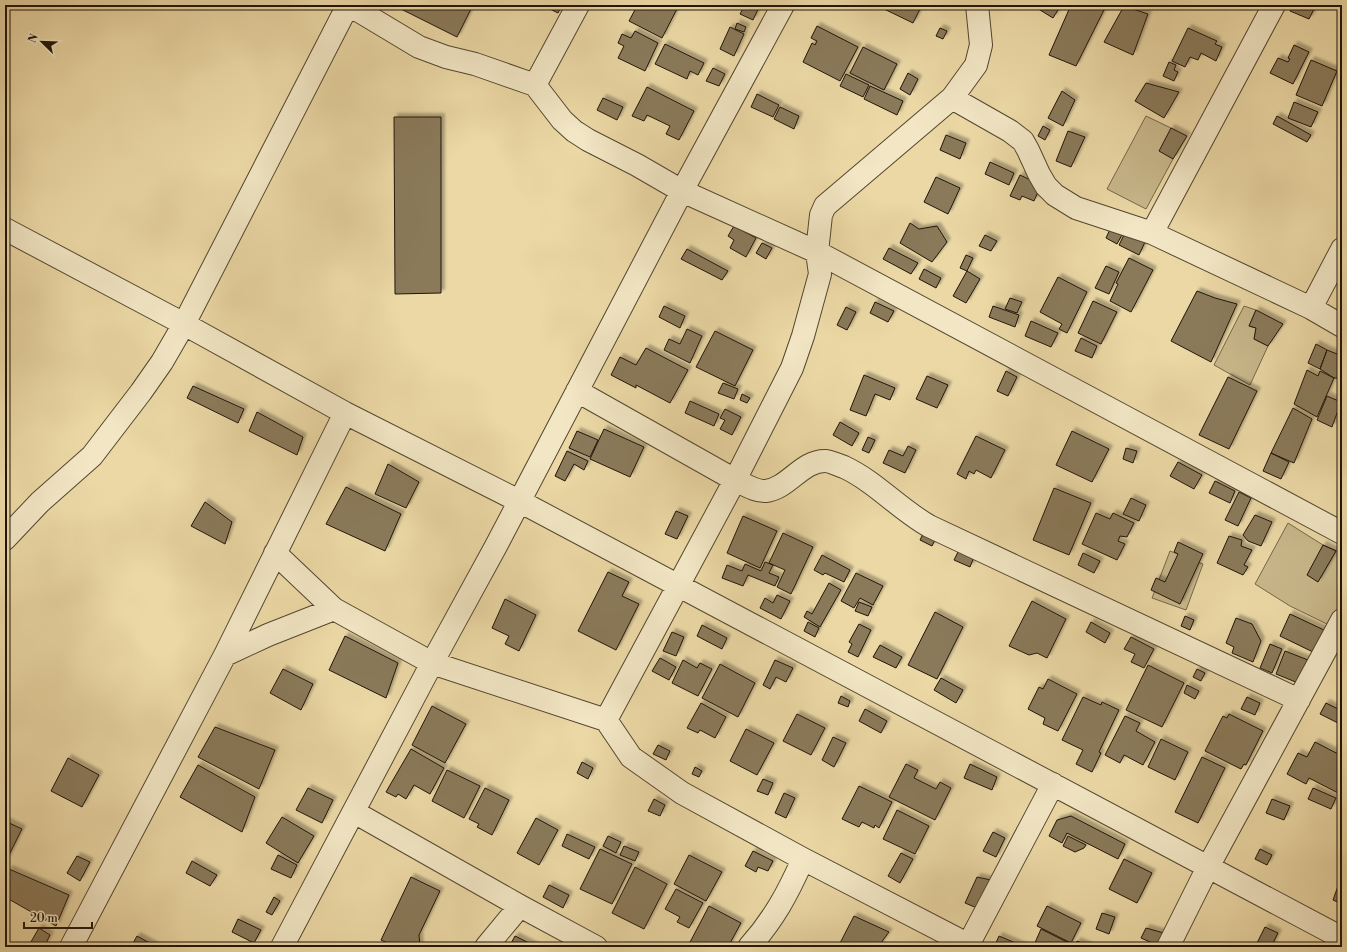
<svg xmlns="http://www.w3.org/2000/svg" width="1347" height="952" font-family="'Libre Bodoni',serif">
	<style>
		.green { fill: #c8b78a; stroke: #74664a }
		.building { fill: #8a7a5a; stroke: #201509; filter: url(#shadow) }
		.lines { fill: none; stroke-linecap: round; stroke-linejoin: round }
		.minor-casing { stroke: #534630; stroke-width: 24 }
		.minor { stroke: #f2e6c4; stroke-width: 22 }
	</style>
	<defs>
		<filter id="shadow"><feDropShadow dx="3.5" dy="-3.5" stdDeviation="1" flood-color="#0004"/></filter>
	</defs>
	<rect width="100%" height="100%" fill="#ebd8a5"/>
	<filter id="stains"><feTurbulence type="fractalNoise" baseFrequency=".005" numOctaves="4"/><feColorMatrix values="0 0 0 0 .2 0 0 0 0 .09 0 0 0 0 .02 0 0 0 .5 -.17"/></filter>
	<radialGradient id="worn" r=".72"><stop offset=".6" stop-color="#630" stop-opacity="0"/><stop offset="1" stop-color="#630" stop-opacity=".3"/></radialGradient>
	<path class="green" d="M1146,116L1171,128L1173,159L1146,209L1107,189Z
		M1244,306L1256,310L1249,326L1256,328L1254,339L1268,346L1250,385L1214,365Z
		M1288,523L1323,545L1342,553V602L1329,625L1290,606L1255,584Z
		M1170,551L1203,564L1186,610L1152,598Z"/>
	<path class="building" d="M396,5H473L457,37L395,6Z
		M542,5H562L558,13Z
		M641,5H679L662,38L629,21L636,8L639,9Z
		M745,5H760L753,20L740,14Z
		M886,5H922L913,23L884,9Z
		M1032,5H1061L1053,18Z
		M1071,5H1098L1105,8L1076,66L1049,55Z
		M1292,5H1311L1315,7L1309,19L1290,11Z
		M1124,6L1148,14L1133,55L1104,42Z
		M737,23L746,27L744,32L735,29Z
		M817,26L858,47L840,81L803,62L812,43L815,45L817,41L811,38Z
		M730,27L744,34L734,56L720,49Z
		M940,28L947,31L943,39L936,36Z
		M1188,28L1217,41L1215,44L1222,47L1216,61L1201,53L1198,60L1190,57L1185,67L1172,61Z
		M635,31L658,43L645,71L618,58L624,46L618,43L622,34L631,38Z
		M665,44L704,63L698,75L690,71L687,79L655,64Z
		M1294,45L1309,52L1293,84L1270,73L1278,58L1288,62L1290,59L1288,58Z
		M863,47L897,64L884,90L850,73Z
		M1311,60L1337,71L1322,106L1296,95Z
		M1169,62L1176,65L1174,70L1178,72L1174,81L1163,76Z
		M713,68L725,74L719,86L706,81Z
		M908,73L918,79L910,95L900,89Z
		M846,74L869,85L863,97L840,86Z
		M1146,83L1179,92L1164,118L1135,101Z
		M870,86L903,101L897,115L864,99Z
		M647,87L694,111L679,140L666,134L670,126L647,115L644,121L632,116Z
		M1062,91L1075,100L1063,126L1048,118Z
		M757,94L779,105L773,117L751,107Z
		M603,98L623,107L617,120L597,110Z
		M1294,102L1318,112L1311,127L1288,118Z
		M780,107L799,116L794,129L774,119Z
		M1277,116L1311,135L1307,142L1273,124Z
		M394,117H441V293L395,294Z
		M1043,126L1050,130L1045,140L1038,136Z
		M1171,128L1187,136L1173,159L1159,151Z
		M1068,131L1085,137L1071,167L1056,161Z
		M946,135L966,143L960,159L940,150Z
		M990,162L1014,173L1009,185L985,174Z
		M1020,175L1041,185L1034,201L1022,196L1020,200L1010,196Z
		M936,177L960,188L948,214L924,202Z
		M910,223L919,229L937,226L947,242L932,262L900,243Z
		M1112,225L1124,231L1117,244L1106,238Z
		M734,226L756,238L746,257L730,248L734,240L728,236Z
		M1125,233L1145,242L1139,255L1119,245Z
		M985,235L997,241L991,251L979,246Z
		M762,243L772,248L766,259L756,253Z
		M889,248L918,263L911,274L883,259Z
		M687,249L728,271L722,280L681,259Z
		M966,255L973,258L967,271L960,268Z
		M1129,258L1153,270L1131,312L1110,301L1118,284L1116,283Z
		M1106,266L1119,272L1109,294L1095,288Z
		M924,269L941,278L936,288L919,279Z
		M967,271L980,279L966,303L953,296Z
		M1058,277L1087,292L1067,333L1059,329L1062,324L1040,312Z
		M1197,291L1215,298L1237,304L1211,362L1171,341Z
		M1010,298L1022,302L1017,313L1005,309Z
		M1093,301L1117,312L1101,344L1078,333Z
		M875,302L894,311L888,322L870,313Z
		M664,306L685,316L680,328L659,317Z
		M993,306L1019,315L1015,327L989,317Z
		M846,307L856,312L847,330L837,325Z
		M1256,310L1283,324L1268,346L1254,339L1256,328L1249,326Z
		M1031,321L1058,333L1051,347L1025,336Z
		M687,329L702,336L690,363L664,350L669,339L680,344Z
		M715,331L753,350L735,386L696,367Z
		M1081,338L1097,346L1092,358L1075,351Z
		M1316,344L1327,350L1320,369L1308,363Z
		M646,348L688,370L670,403L636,385V388L611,375L620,357L636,365Z
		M1327,350L1342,356V362L1338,378H1334L1320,369Z
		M1307,370L1318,376L1320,371L1334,378L1317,417L1294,404Z
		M1006,371L1017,377L1008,396L997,391Z
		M864,375L895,388L890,400L875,394L866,416L850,410Z
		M927,376L948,385L937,408L916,399Z
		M1228,377L1257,391L1229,449L1199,435Z
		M723,383L738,389L734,399L718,393Z
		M193,386L244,409L238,423L187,398Z
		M742,394L750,398L747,403L740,400Z
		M1327,396L1341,402L1332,427L1317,420Z
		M690,401L719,414L714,426L685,413Z
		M1293,408L1312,419L1294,463L1271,453Z
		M725,409L741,417L732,435L720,429L725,420L720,418Z
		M257,412L303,437L297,455L249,431Z
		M840,422L859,433L852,446L833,435Z
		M604,429L644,447L630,477L590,459Z
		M577,431L598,440L590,457L569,448Z
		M1072,431L1109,449L1092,482L1056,465Z
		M976,436L1005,450L991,478L976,470L974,474L969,471L966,479L957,474Z
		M868,437L875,440L869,453L862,450Z
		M908,446L916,450L905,473L883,463L889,450L903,456Z
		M1126,448L1137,451L1133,463L1123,459Z
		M567,451L588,461L584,470L574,464L565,481L555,476Z
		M1271,453L1289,462L1281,479L1263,471Z
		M1178,462L1202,475L1194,489L1170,476Z
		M388,464L419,482L406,508L375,494Z
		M1215,481L1235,491L1230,503L1209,493Z
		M346,487L401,514L385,551L326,524Z
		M1054,488L1091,503L1069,555L1033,540Z
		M1239,492L1251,498L1238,526L1225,520Z
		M1131,498L1146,505L1139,521L1123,514Z
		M205,502L232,522L225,544L191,526Z
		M676,511L688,516L677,539L665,534Z
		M1096,513L1110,519L1113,513L1134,523L1127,537L1120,536L1118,541L1125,544L1117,560L1082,544Z
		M1255,515L1272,522L1261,546L1248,541L1243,535Z
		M743,516L777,531L760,568L727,553Z
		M925,530L937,536L932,546L920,540Z
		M783,533L813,547L791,594L777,587L785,570L769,563Z
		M1229,536L1242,540L1241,546L1252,550L1244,565L1248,567L1243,575L1217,563Z
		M1178,542L1203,554L1180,604L1151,590L1156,578L1165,582L1178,554L1174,552Z
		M1323,545L1336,551L1318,582L1307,575Z
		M959,550L974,557L970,567L954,560Z
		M1083,553L1100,561L1094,573L1078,565Z
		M822,555L850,570L844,582L825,573L823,575L814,570Z
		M765,562L773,565L769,573L779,577L775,586L748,575L743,586L722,578L727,565L742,571L745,564L761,571Z
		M608,572L629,582L622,596L639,604L616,650L578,631Z
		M856,573L883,586L873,605L860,598L854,608L841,601Z
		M829,583L841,590L820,627L804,617L807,611L812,614Z
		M777,595L790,601L781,619L760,608L765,598L773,603Z
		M505,599L536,615L519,651L505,644L509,636L492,628Z
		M1032,601L1066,619L1047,658L1037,653L1029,655L1009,646Z
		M859,602L872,607L868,616L855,611Z
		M935,612L963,627L937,679L908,665Z
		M1290,614L1324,630L1313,652L1280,636Z
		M1185,616L1194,620L1190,630L1181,626Z
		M1236,618L1252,624L1261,641L1253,662L1232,653L1234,647L1226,643Z
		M808,622L819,628L815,637L804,631Z
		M1091,622L1110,633L1105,643L1086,632Z
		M859,624L871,630L858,657L848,652L852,644L849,642Z
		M702,625L727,638L722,649L697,636Z
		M672,632L684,637L676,656L663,651Z
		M345,636L398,663L386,698L329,670Z
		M1131,637L1154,649L1144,668L1131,662L1135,654L1124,649Z
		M1270,644L1282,649L1272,673L1260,668Z
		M880,645L902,657L896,668L873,657Z
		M1285,651L1308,660L1298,683L1276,674Z
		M660,658L676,667L669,680L652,671Z
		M683,660L697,668L700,663L712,669L698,696L672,683Z
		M775,660L793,668L786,682L776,677L770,689L763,685Z
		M720,664L755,683L738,717L702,698Z
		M1148,665L1184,683L1162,727L1126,710Z
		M283,669L313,684L301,710L270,693Z
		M1197,669L1205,673L1201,681L1193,677Z
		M941,678L963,690L956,703L934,690Z
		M1048,679L1077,694L1058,731L1043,724L1045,718L1028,709L1039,687L1043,689Z
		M1187,685L1199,691L1195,699L1184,693Z
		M841,696L850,701L848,707L838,703Z
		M1083,697L1101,705L1102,702L1119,710L1099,752L1101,753L1092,772L1076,764L1083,750L1062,740Z
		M1247,697L1260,703L1255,715L1241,709Z
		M701,703L726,717L715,738L700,730L698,733L687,728Z
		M1326,703L1342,711V725L1320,714Z
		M432,706L466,724L445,763L412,745Z
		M865,709L887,721L881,733L859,721Z
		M797,714L825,728L811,755L783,741Z
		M1229,714L1263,731L1246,765L1244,764L1241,769L1205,751L1223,716L1227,718Z
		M1125,716L1140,723L1136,731L1155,742L1143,765L1124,755L1120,763L1105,755Z
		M215,727L275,750L259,789L198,757Z
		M746,729L774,743L757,775L730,761Z
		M833,737L846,743L834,767L822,760Z
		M1161,739L1188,752L1175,780L1148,767Z
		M1315,742L1342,756V795L1309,778L1306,784L1287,774L1298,753L1307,757Z
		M658,745L670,751L666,760L653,754Z
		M411,749L444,768L430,794L414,785L406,799L398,794L396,797L386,792Z
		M1202,757L1225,768L1198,823L1175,812Z
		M68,758L99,775L82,807L51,791Z
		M582,762L593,768L588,779L577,773Z
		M906,764L918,770L914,778L936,789L940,782L951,788L935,820L889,797Z
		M970,764L997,777L992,790L964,778Z
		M198,765L255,797L242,832L180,797Z
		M695,767L702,771L699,777L692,774Z
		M447,770L480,786L464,818L432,801Z
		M763,779L773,783L768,795L757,791Z
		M859,786L892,802L879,828L875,825L874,828L862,822L859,827L842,819Z
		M308,788L333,800L322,823L296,810Z
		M485,788L509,800L492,835L477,827L479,824L469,819Z
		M1313,788L1336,798L1331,809L1308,799Z
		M784,793L795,798L786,818L775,813Z
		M654,799L665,805L660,816L648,811Z
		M1272,799L1290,806L1284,820L1266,813Z
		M897,810L929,826L915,854L883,839Z
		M1071,816L1125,844L1118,859L1067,833L1062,843L1049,836L1057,820Z
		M282,817L314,836L298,863L266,843Z
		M536,818L558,830L539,865L517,853Z
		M5,821L22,829L7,859L5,858Z
		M993,832L1005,838L996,857L983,851Z
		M567,834L595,847L589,859L562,846Z
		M608,836L621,842L616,853L603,846Z
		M1068,836L1086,845L1084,848L1075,852L1063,846Z
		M624,846L639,852L635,861L620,855Z
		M600,849L632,864L612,904L580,889Z
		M1260,849L1272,855L1267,865L1255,859Z
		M753,851L773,861L768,871L758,867L756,872L745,866Z
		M901,853L913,859L900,883L888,876Z
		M278,855L297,865L291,878L271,869Z
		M689,855L722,872L706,901L674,884Z
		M77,856L90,862L80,881L67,873Z
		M1124,859L1152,873L1137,903L1109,889Z
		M192,861L217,875L210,886L186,873Z
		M635,867L667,884L644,929L612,913Z
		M9,869L69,895L56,926L5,897V878Z
		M411,877L440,891L419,935L420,947H396L381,940Z
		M977,877L991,880L977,908L965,903Z
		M549,885L569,895L563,908L543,897Z
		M1338,886L1342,888V904L1333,900Z
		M676,889L703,903L689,928L677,922L680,917L665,909Z
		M274,897L280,901L272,915L266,912Z
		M709,906L741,923L728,947H689L688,946Z
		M1047,906L1081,923L1071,943L1037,926Z
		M1102,913L1115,917L1109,934L1096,929Z
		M854,916L889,932L878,947H838Z
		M238,919L261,930L254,943L232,932Z
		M1265,927L1278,933L1271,947H1255Z
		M39,928L50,935L44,947H28Z
		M1146,928L1164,933L1159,946L1141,938Z
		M1041,929L1071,944L1069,947H1038L1034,945Z
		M137,936L157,947H131Z
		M515,936L537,947H509Z
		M999,936L1025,947H999L995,945Z
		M1077,941L1091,947H1074Z"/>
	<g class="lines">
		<g class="minor-casing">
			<path id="minor" d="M349,5L419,47L446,57L475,64L535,85L562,120L574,131L588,140L637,165L682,191L817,252L1342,533
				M535,85L578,5
				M952,98L1010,131L1023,141L1028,150L1039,174L1046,186L1055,195L1076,208L1152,233L1311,308L1342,326
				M5,229L184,324L345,413L519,501L1342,938
				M1152,233L1274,5
				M1311,308L1342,249
				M577,391L735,480C744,484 756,492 766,491C789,488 802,460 826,461C832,462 838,465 844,467C876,482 899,509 929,526L1299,700
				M5,539L40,502L92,456L141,392L162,362L184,324L348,5
				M275,553L334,609L432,663L606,720L631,757L682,793L803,859L969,945
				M225,655L268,635L334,609
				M606,720L735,480L792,368L803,336L820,274L817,252L821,215L825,206L952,98L976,65L981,45L977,5
				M354,812L520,906L596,947
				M71,947L225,655L345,413
				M282,947L432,663L496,546L682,191L783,5
				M486,947L520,906
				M749,947C774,919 788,893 803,859
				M967,947L1053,784
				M1168,947L1208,867L1342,620"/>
		</g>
		<use href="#minor" class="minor"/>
	</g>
	<rect width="1347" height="952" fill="none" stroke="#ebd8a5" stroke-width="20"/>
	<rect x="6" y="6" width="1335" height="940" fill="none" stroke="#201509" stroke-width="2"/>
	<rect x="10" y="10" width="1327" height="932" fill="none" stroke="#201509"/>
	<g transform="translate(42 42) rotate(293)" stroke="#f2e6c4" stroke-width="3" paint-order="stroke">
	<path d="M0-3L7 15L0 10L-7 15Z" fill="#201509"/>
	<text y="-6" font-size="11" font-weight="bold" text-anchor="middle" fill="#201509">N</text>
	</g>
	<path d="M24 922v6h68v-6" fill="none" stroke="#201509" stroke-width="2"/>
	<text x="30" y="922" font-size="12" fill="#201509" stroke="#f2e6c4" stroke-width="3" paint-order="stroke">20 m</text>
	<rect width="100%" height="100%" filter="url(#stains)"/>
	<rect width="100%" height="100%" fill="url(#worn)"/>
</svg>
